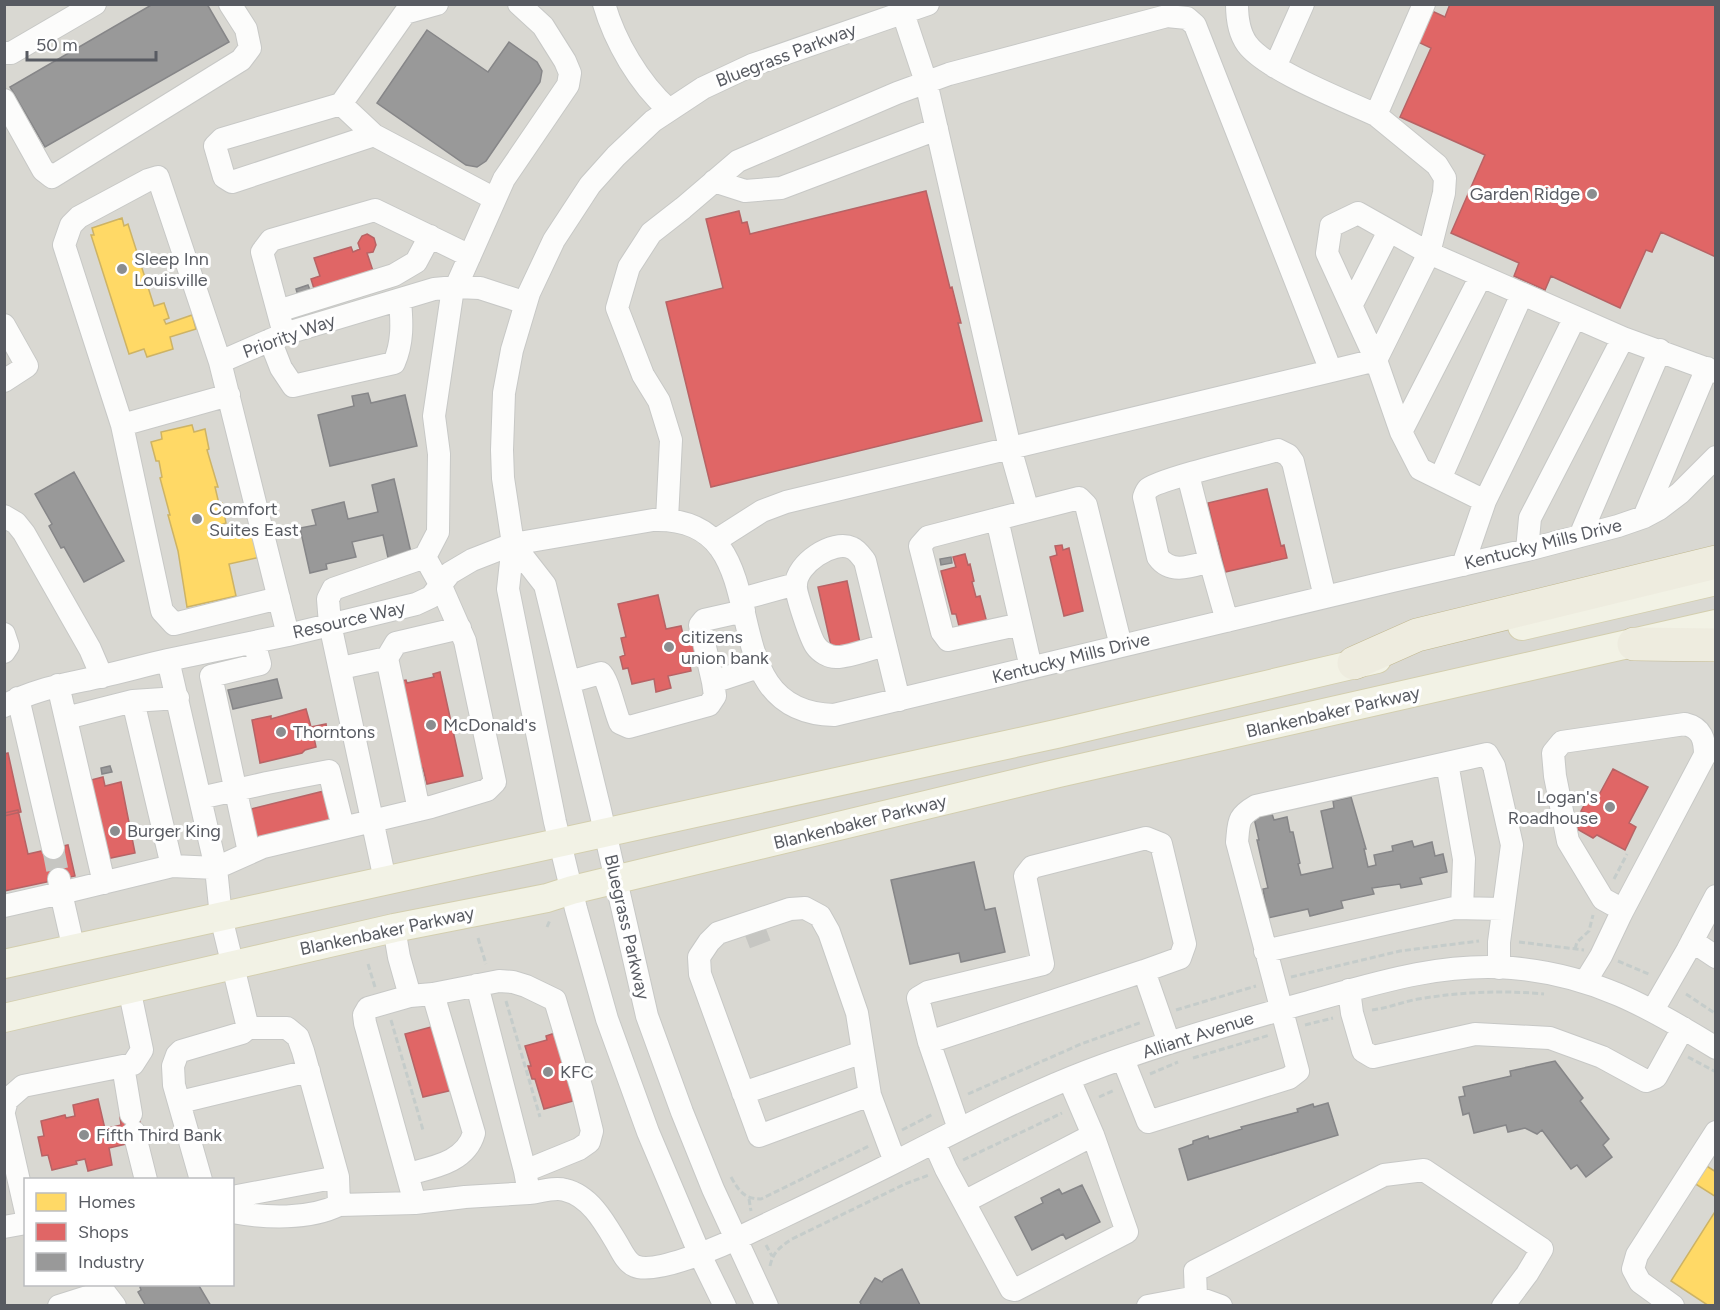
<svg xmlns="http://www.w3.org/2000/svg" width="1720" height="1310" font-family="Figtree,sans-serif">
	<style>
		.industrial { fill: #d9d8d2; fill-rule: evenodd }
		.homes { fill: #ffd966; stroke: #cdb365; stroke-width: 1.5 }
		.shops { fill: #e06666; stroke: #b76365; stroke-width: 1.5 }
		.industry { fill: #999; stroke: #868688; stroke-width: 1.5 }
		.lines { fill: none; stroke-linecap: round; stroke-linejoin: round }
		.minor-tunnel { stroke: #c6c6c2; stroke-width: 22; stroke-dasharray: 22 11; stroke-linecap: butt }
		.minor-casing { stroke: #c7c8c6; stroke-width: 24 }
		.major-casing { stroke: #d3ceae; stroke-width: 30 }
		.highway-casing { stroke: #c1b890; stroke-width: 34 }
		.path { stroke: #c5ccca; stroke-width: 3; stroke-dasharray: 6 3; stroke-linecap: butt }
		.minor { stroke: #fcfcfb; stroke-width: 22 }
		.major { stroke: #f2f2e5; stroke-width: 28 }
		.highway { stroke: #eeecdf; stroke-width: 33 }
		.poi-dot { fill: #8b8d8f; stroke: #fff; stroke-width: 2 }
		.labels { text-anchor: middle; dominant-baseline: central; stroke-width: 6; stroke-linejoin: round; paint-order: stroke }
		.street-label { font-size: 18px; fill: #585b62; stroke: #fff }
		.poi-label { font-size: 18px; fill: #585b62; stroke: #fff; text-anchor: start }
	</style>
	<rect width="100%" height="100%" fill="#eae9e2"/>
	<path class="industrial" d="M5,5H1715V1305L5,1306ZM26,1180H232V1284H26Z"/>
	<path class="homes" d="M122,218L124,226L128,224L154,306L164,303L169,318L164,320L166,324L192,315L196,329L170,337L173,349L147,357L144,349L129,354L91,235H94L92,228Z
		M192,425L194,432L205,429L209,449L207,450L218,487H215L219,504L222,503L226,523L223,524L226,537L259,529L265,556L229,564L236,596L187,607L178,551L168,515H170L160,478L162,477L159,461H156L151,442L162,439L161,432Z
		M1705,1165L1716,1172V1197L1694,1183Z
		M1716,1210V1306H1709L1671,1281Z"/>
	<path class="shops" d="M1450,4H1716V257L1661,232L1652,252L1646,250L1620,308L1551,276L1545,290L1514,276L1519,263L1451,233L1485,155L1400,117L1431,48L1418,42L1432,11L1445,17Z
		M926,191L950,288L952,287L961,323H958L982,421L711,487L666,302L723,288L706,219L739,211L742,223L747,222L750,234Z
		M367,234L374,238L376,245L373,252L367,253L374,274L315,292L311,279L320,276L314,258L351,247L353,252L360,249L358,243L362,236Z
		M1267,489L1281,546L1284,545L1287,558L1225,572L1218,541L1214,542L1212,530L1214,529L1208,503Z
		M1062,545L1063,550L1069,548L1083,611L1064,616L1050,557L1057,555L1055,546Z
		M965,554L968,565L970,564L974,581L972,582L976,597L980,596L987,623L960,630L956,614H952L941,571L956,567L953,557Z
		M847,581L860,643L832,650L818,587Z
		M658,595L666,629L681,626L684,639L691,637L696,659L689,660L691,671L668,676L671,688L656,692L654,679L632,684L628,668L623,669L620,657L625,655L621,638L626,637L618,604Z
		M440,672L463,776L427,784L423,768H419L400,681L406,680L407,683L434,677L433,674Z
		M306,709L311,727L326,724L327,730L313,733L316,747L305,750L302,753L260,763L252,720L271,716V719Z
		M8,753L21,812L4,816V754Z
		M1613,769L1648,787L1629,823L1636,827L1625,850L1597,835L1593,838L1577,829L1586,813L1581,811L1587,800L1594,804Z
		M103,777L105,786L121,782L135,853L106,859L91,780Z
		M324,791L331,820L254,839L247,810Z
		M18,810L28,854L68,845L75,876L4,891V813Z
		M435,1026L453,1090L423,1097L405,1034Z
		M555,1033L573,1101L544,1109L535,1079H532L528,1066H531L525,1046L547,1040L546,1036Z
		M98,1099L105,1129L121,1125L120,1117L138,1113L142,1130L126,1144L109,1148L112,1165L88,1171L85,1159L76,1161L77,1164L52,1170L48,1155L42,1156L38,1137L44,1136L41,1121L65,1115L66,1118L75,1116L73,1105Z"/>
	<path class="industry" d="M153,4H207L229,42L45,147L10,87Z
		M427,30L488,72L509,42L537,62L542,71L540,82L486,161L477,167L466,165L377,103Z
		M308,285L312,295L299,299L296,289Z
		M368,393L371,403L405,395L417,446L330,466L318,415L354,406L352,396Z
		M74,472L124,561L84,582L64,547L61,548L49,526L52,524L35,494Z
		M394,479L412,557L389,562L383,535L352,542L356,557L326,564L327,569L310,573L300,528L316,525L312,510L344,502L348,519L378,512L372,485Z
		M951,557L952,563L941,565L940,559Z
		M277,679L282,698L233,709L228,690Z
		M110,766L112,772L102,774L101,768Z
		M1351,797L1366,849H1364L1368,867L1376,865L1374,855L1393,851L1392,846L1412,841L1414,847L1432,842L1435,856L1443,854L1447,872L1420,878L1422,884L1401,888L1400,884L1372,888L1374,894L1341,901L1343,908L1310,916L1308,909L1268,918L1263,889L1268,888L1257,840H1259L1254,818L1272,814L1274,820L1287,817L1290,832H1293L1300,863L1298,864L1301,875L1333,868L1321,811L1334,808L1333,801Z
		M974,862L985,910L995,908L1005,952L961,962L959,953L910,964L891,880Z
		M1555,1061L1583,1098L1580,1101L1609,1139L1603,1145L1612,1157L1586,1177L1577,1165L1571,1169L1542,1130L1537,1134L1525,1128L1508,1132L1506,1125L1474,1133L1469,1113L1463,1115L1459,1097L1465,1096L1463,1087L1511,1076L1510,1071Z
		M1328,1103L1338,1135L1188,1180L1179,1149L1193,1144V1141L1208,1136L1209,1139L1242,1129L1241,1127L1298,1112L1297,1109L1313,1104L1314,1107Z
		M1082,1185L1100,1222L1066,1239L1063,1234L1032,1250L1015,1217L1043,1203L1041,1198L1059,1189L1062,1194Z
		M902,1269L920,1305L862,1306L860,1302L875,1278L882,1282L884,1279Z
		M142,1284H198L211,1306H146L138,1292L141,1290L140,1287Z"/>
	<g class="lines">
		<path class="minor-tunnel" d="M53,848L59,879
			M746,938L767,930"/>
		<g class="minor-casing">
			<path id="minor" d="M437,4L405,13L341,104L222,139L215,146L224,177L232,182L374,135L495,199
				M604,4C615,42 639,83 668,109
				M900,4L926,82L1010,448L1028,511L1079,498L1086,505L1121,646
				M1237,4C1237,18 1239,33 1247,44C1266,70 1344,100 1376,115L1424,4
				M4,53H11L95,4
				M1275,67L1303,4
				M4,100L43,170L52,177L241,60L250,48L246,29L230,4
				M341,104L374,135
				M1376,115L1437,165L1445,178L1444,193L1429,253L1376,360L1401,432L1420,469L1485,501L1463,565
				M714,181L745,191L781,188L937,129
				M456,287L504,179L568,85L570,73L565,61L543,26L519,4
				M1352,304L1389,231
				M278,311L394,275L416,262L430,236
				M4,325L27,366L4,381
				M284,334L262,252L271,240L375,210L470,256
				M270,340L281,368L293,386L394,363C403,342 402,323 400,300
				M220,362L158,177L148,180L79,217L71,225L64,245L122,425L162,611L174,624L279,598
				M1331,371L1376,360L1327,253L1331,226L1358,213L1429,253L1623,338L1716,372
				M122,425L229,395
				M1401,432L1481,276
				M1188,475L1210,561C1192,566 1171,575 1158,557L1144,497C1145,494 1146,491 1148,489C1156,480 1260,455 1278,450L1288,455L1293,462L1325,597
				M1440,479L1522,294
				M1485,501L1575,317
				M1028,511L928,537L920,546L942,632L948,640L1021,624L1031,668
				M4,516L16,523L24,533L90,649L102,677
				M1644,517L1707,368
				M667,519L671,440L659,401L643,375L617,308L629,267L651,233L683,208L738,161L897,93L949,74L1167,16L1187,18L1195,25L1331,371L786,502L762,511L715,541
				M997,519L1021,624
				M1580,536L1660,350
				M513,544L545,585L600,810L647,1016L682,1112L713,1189L767,1306
				M1527,550L1530,518L1623,338
				M1210,561L1227,621
				M741,599L796,584
				M4,634L8,646L4,652
				M288,635L220,362L284,334L434,289L456,287L480,288L526,303
				M885,645C873,648 846,658 836,657C829,657 820,652 816,646C811,640 795,592 796,585C796,564 833,539 852,548C857,550 861,556 865,561L899,700
				M341,668L387,658
				M569,682L601,673C608,679 615,712 620,723L629,727L709,705L715,696L713,682L700,625L704,620L744,611
				M713,682L758,667
				M58,685L104,883
				M18,698L53,848
				M133,701L172,866
				M4,706C35,688 69,684 103,676C125,671 146,665 168,660
				M66,718L133,701L178,698
				M1447,763L1464,859L1462,908
				M200,798L267,783L329,771L343,827
				M419,810L387,658L396,643L460,628
				M249,852L211,676L260,664L254,642
				M59,879L61,893L172,866L216,868L263,847L431,807L487,790L495,782L465,641L440,584L425,557
				M385,880L330,624L328,599L333,589L425,557L438,532L439,454L434,416L453,288
				M4,906L61,893L74,950
				M1692,941L1716,957
				M1265,951L1454,908L1503,909
				M1144,971L1180,958L1185,944L1161,844L1146,838L1032,867L1025,876L1043,964L928,992L918,998L929,1042L1144,971L1169,1043
				M1585,982L1601,956L1620,916L1623,910L1705,755C1705,740 1702,728 1685,724L1562,742L1553,753L1555,776L1568,841L1603,899L1623,910
				M1349,990L1352,1013L1363,1051L1373,1057L1475,1034L1550,1038L1602,1057L1646,1081L1656,1077L1683,1028
				M410,996L433,994L499,981L513,982L526,986L555,1000L582,1090L592,1131L589,1142L579,1149L525,1171
				M1653,1010L1687,951L1716,896
				M248,1028L221,917L216,868L168,660L288,635L416,604L431,597L450,573L472,560L513,544L653,520C790,515 699,712 834,715L1392,581L1527,550L1618,526L1644,517L1659,509L1680,493L1716,457
				M929,1042L959,1129
				M1123,1059L1148,1122L1289,1078L1298,1071L1237,842C1239,822 1237,817 1256,806L1487,754L1494,766L1512,845L1499,942V968
				M123,1066L131,1114
				M743,1093L863,1052
				M870,1095L759,1136L700,974L699,957L709,942L718,933L790,909L805,908L820,916L829,932L857,1013L870,1095L895,1162
				M180,1102L309,1071
				M4,1111L7,1100L23,1086L133,1064L142,1050L129,988
				M4,1115L26,1212
				M134,1132L146,1180
				M934,1142L946,1169L1011,1289L1015,1290L1127,1232L1093,1135L1069,1079
				M408,1174C434,1167 466,1162 474,1133L433,994
				M201,1180L174,1085L173,1066L177,1055L181,1051L242,1033L248,1028H287L298,1037L303,1051L338,1177L339,1205
				M529,1193C539,1192 555,1187 565,1190C591,1196 606,1225 618,1245C622,1252 627,1263 635,1266C655,1275 716,1248 736,1239C790,1213 844,1188 897,1161C960,1129 1023,1096 1088,1071C1159,1044 1232,1023 1305,1003C1373,984 1440,962 1512,968C1593,975 1648,1006 1716,1048
				M232,1197L338,1177
				M964,1202L1093,1135
				M415,1203L465,1197L529,1193L525,1171L477,985
				M232,1212C265,1218 309,1220 339,1205L415,1203L365,1023L364,1015L368,1008L410,996L399,957L394,928
				M4,1227L26,1223
				M1196,1297L1195,1271L1384,1175L1424,1170L1542,1249L1527,1274L1503,1306
				M59,1306L100,1293H105L115,1306
				M725,1306L700,1255L648,1132L607,1019L576,909L555,822L508,589L513,544L503,478L502,450L504,393L512,350L529,293L554,240L590,185L616,156L653,121L703,88L752,65L928,4
				M1148,1306L1196,1297L1221,1306
				M1673,1306L1640,1282L1633,1269L1637,1255L1716,1132"/>
		</g>
		<g class="major-casing">
			<path id="major" d="M1522,626L1716,581
				M4,964L1056,734L1377,659
				M4,1018L394,928L547,898L572,890L1059,773L1716,624"/>
		</g>
		<g class="highway-casing">
			<path id="highway" d="M1634,644L1716,645
				M1354,663L1417,635L1716,562"/>
		</g>
		<path class="path" d="M1614,879L1627,854
			M547,927L550,920
			M478,938L486,964
			M1519,942L1584,950
			M1575,949L1577,942L1589,931L1593,915
			M1618,961L1651,975
			M368,964L375,987
			M1291,977L1400,951L1479,941
			M1686,994L1716,1014
			M506,1001L540,1117
			M1176,1010L1256,986
			M1372,1010C1388,1008 1402,1002 1418,999C1461,992 1500,990 1544,994
			M391,1020L423,1130
			M1305,1025L1333,1018
			M1688,1057L1716,1072
			M1193,1058L1270,1035
			M1150,1074L1178,1062
			M968,1094L1081,1044L1142,1022
			M1099,1097L1115,1090
			M902,1130L933,1114
			M963,1160L1062,1113
			M731,1177C739,1191 744,1199 761,1199L869,1146
			M749,1199L751,1211
			M766,1245L772,1256
			M770,1266C773,1252 780,1247 792,1239L905,1184L929,1175"/>
		<use href="#minor" class="minor"/>
		<use href="#major" class="major"/>
		<use href="#highway" class="highway"/>
	</g>
	<g class="poi-dot">
		<circle cx="1592" cy="194" r="6"/>
		<circle cx="122" cy="269" r="6"/>
		<circle cx="197" cy="519" r="6"/>
		<circle cx="669" cy="647" r="6"/>
		<circle cx="431" cy="725" r="6"/>
		<circle cx="281" cy="732" r="6"/>
		<circle cx="1610" cy="807" r="6"/>
		<circle cx="115" cy="831" r="6"/>
		<circle cx="548" cy="1072" r="6"/>
		<circle cx="84" cy="1135" r="6"/>
	</g>
	<g class="labels">
		<g class="street-label">
			<text transform="translate(786 55) rotate(-21)">Bluegrass Parkway</text>
			<text transform="translate(289 336) rotate(-20)">Priority Way</text>
			<text transform="translate(1543 544) rotate(-14)">Kentucky Mills Drive</text>
			<text transform="translate(349 620) rotate(-13)">Resource Way</text>
			<text transform="translate(1071 658) rotate(-14)">Kentucky Mills Drive</text>
			<text transform="translate(1333 712) rotate(-13)">Blankenbaker Parkway</text>
			<text transform="translate(860 822) rotate(-14)">Blankenbaker Parkway</text>
			<text transform="translate(627 927) rotate(77)">Bluegrass Parkway</text>
			<text transform="translate(387 931) rotate(-12)">Blankenbaker Parkway</text>
			<text transform="translate(1198 1035) rotate(-18)">Alliant Avenue</text>
		</g>
		<g class="poi-label">
			<text x="1580" y="194" text-anchor="end">Garden Ridge</text>
			<text x="134" y="259">Sleep Inn<tspan x="134" dy="21">Louisville</tspan></text>
			<text x="209" y="509">Comfort<tspan x="209" dy="21">Suites East</tspan></text>
			<text x="681" y="637">citizens<tspan x="681" dy="21">union bank</tspan></text>
			<text x="443" y="725">McDonald's</text>
			<text x="293" y="732">Thorntons</text>
			<text x="1598" y="797" text-anchor="end">Logan's<tspan x="1598" dy="21">Roadhouse</tspan></text>
			<text x="127" y="831">Burger King</text>
			<text x="560" y="1072">KFC</text>
			<text x="96" y="1135">Fifth Third Bank</text>
		</g>
	</g>
	<rect width="1720" height="1310" fill="none" stroke="#585b62" stroke-width="12"/>
	<rect x="24" y="1178" width="210" height="108" fill="#ffffff" stroke="#bcbdc0" stroke-width="1.5"/>
	<rect x="36" y="1193" width="30" height="18" fill="#ffd966" stroke="#bcbdc0" stroke-width="1.5"/>
	<text x="78" y="1208" font-size="18" fill="#585b62">Homes</text>
	<rect x="36" y="1223" width="30" height="18" fill="#e06666" stroke="#bcbdc0" stroke-width="1.5"/>
	<text x="78" y="1238" font-size="18" fill="#585b62">Shops</text>
	<rect x="36" y="1253" width="30" height="18" fill="#999999" stroke="#bcbdc0" stroke-width="1.5"/>
	<text x="78" y="1268" font-size="18" fill="#585b62">Industry</text>
	<path d="M27 51v9h129v-9" fill="none" stroke="#585b62" stroke-width="3"/>
	<text x="36" y="51" font-size="18" fill="#585b62" stroke="#ffffff" stroke-width="4.5" paint-order="stroke">50 m</text>
</svg>
